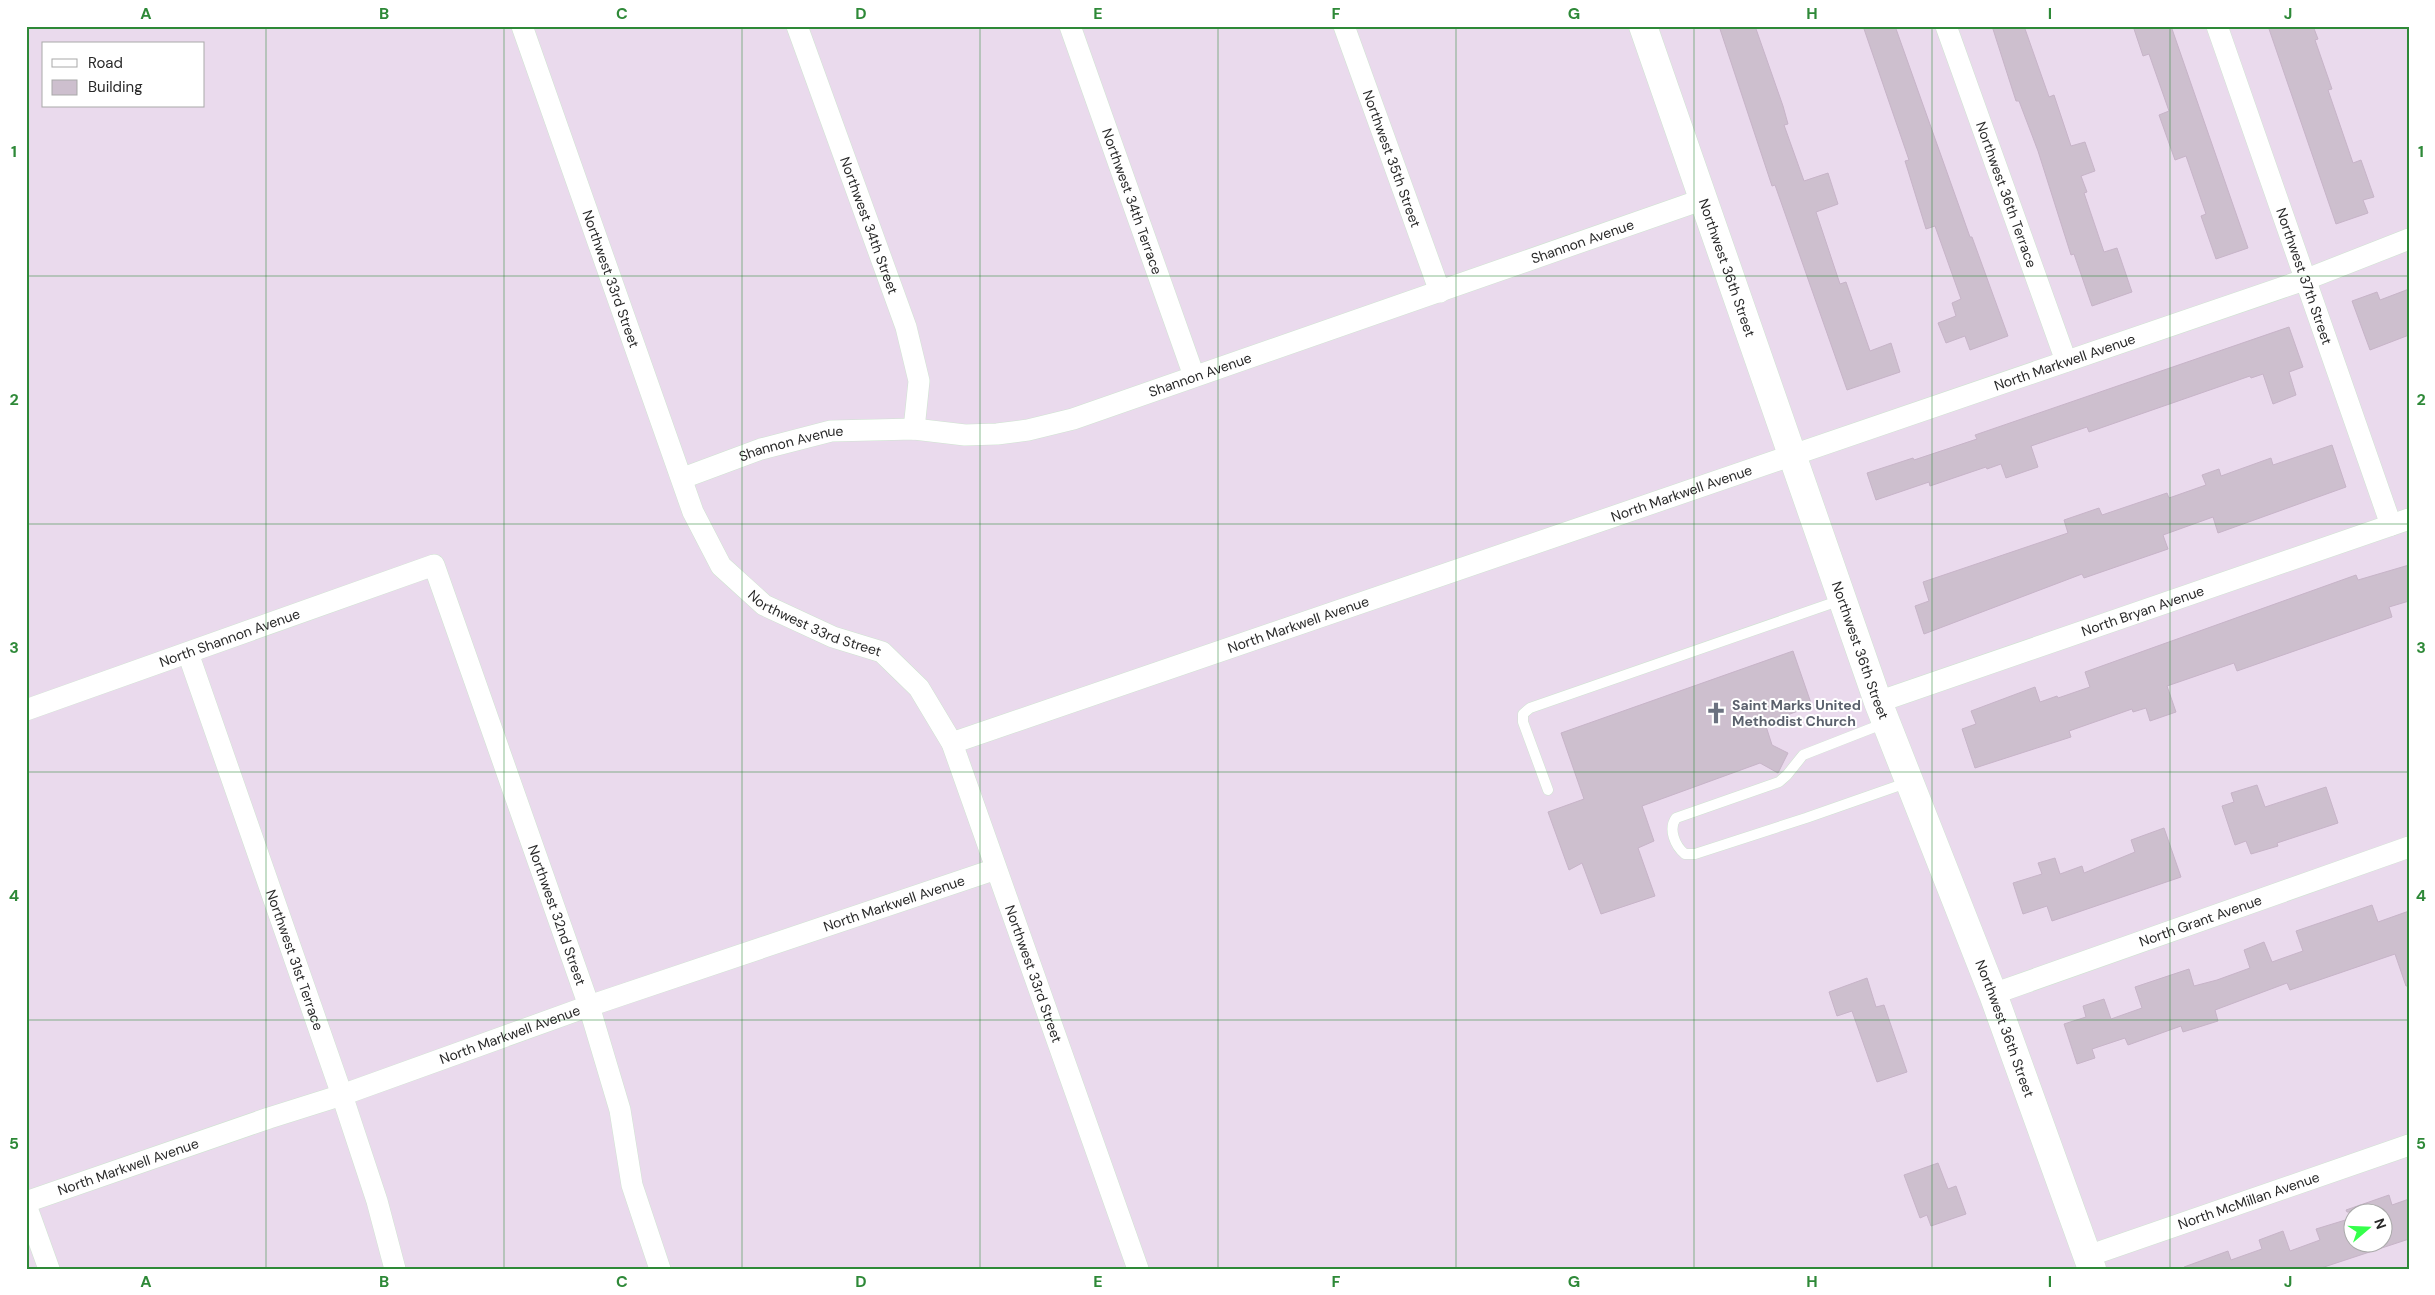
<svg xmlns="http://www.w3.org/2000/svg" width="2435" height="1295" font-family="'DM Sans',sans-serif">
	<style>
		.building { fill: #cdbfce; stroke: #c7b4c8 }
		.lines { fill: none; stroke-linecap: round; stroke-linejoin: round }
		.lane-casing { stroke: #cfe4d1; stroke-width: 11 }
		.street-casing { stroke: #cfe4d1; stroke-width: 22 }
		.secondary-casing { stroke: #cfe4d1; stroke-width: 29 }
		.lane { stroke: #fff; stroke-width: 10 }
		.street { stroke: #fff; stroke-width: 21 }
		.secondary { stroke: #fff; stroke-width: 28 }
		.grid { fill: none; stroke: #2e8938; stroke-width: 1; stroke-opacity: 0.55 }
		.labels { text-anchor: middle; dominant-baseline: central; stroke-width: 4; stroke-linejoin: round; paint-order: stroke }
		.street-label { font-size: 14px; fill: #292929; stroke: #fff }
		.worship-label { font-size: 14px; font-weight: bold; fill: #5b616d; stroke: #fff; text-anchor: start }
		.neatline { fill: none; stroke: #2e8938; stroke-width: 2 }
		.grid-label { font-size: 16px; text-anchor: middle; font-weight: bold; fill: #2e8938 }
	</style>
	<rect width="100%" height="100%" fill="#eadaed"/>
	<path class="building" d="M1719,26H1755L1783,106L1788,124L1784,125L1804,181L1828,173L1838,204L1816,212L1840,284L1846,282L1870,351L1891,343L1900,372L1847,390L1775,185L1772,186Z
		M1863,26H1895L1970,237H1972L2008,336L1970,350L1965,336L1946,343L1938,323L1956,316L1952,303L1961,299L1935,226L1926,229L1905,161L1909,160Z
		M1992,26H2024L2049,97L2054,95L2071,146L2085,142L2095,171L2081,176L2087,192L2084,193L2104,252L2117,248L2132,292L2092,306L2074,254L2071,255L2038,151L2019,101H2016Z
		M2133,26H2171L2248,248L2216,259L2201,216L2206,214L2186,156L2175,160L2159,115L2169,111L2149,54L2143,56Z
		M2268,26H2313L2318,39L2315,40L2332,89L2328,90L2353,163L2361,160L2374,197L2363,200L2368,213L2336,224Z
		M2409,289V335L2370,350L2352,301L2377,292L2380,300Z
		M2289,327L2303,367L2289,372L2296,395L2273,404L2263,374L2251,378L2250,376L2089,432L2087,427L2031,446L2038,467L2006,478L2001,464L1987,469L1986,467L1930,486L1929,482L1876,500L1867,473L1913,458L1914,460L1977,439L1975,435Z
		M2332,445L2346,487L2218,533L2213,517L2163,535L2168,549L2084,578L2082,574L1924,634L1915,606L1929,601L1923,582L2068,533L2064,520L2099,508L2102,515L2167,493L2169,498L2206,485L2202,475L2219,469L2221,476L2271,458L2273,465Z
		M2409,565V601L2389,607L2392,617L2237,671L2234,663L2167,686L2176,712L2150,721L2146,708L2133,712L2132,709L2069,731L2071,737L1975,768L1962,729L1976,724L1971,711L2035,687L2040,702L2057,696L2058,698L2090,687L2085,672L2356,575L2358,580Z
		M1793,651L1812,706L1765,723L1772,745L1788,753L1778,773L1760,763L1642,806L1654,841L1638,848L1655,896L1601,914L1582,863L1569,870L1548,812L1584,799L1561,733Z
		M2257,785L2265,807L2326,787L2338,823L2277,843L2278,846L2251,854L2246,841L2235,845L2222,806L2234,802L2231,793Z
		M2164,828L2181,877L2052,921L2047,906L2023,914L2013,883L2042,874L2038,863L2055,858L2060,874L2082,866L2084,873L2135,852L2131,840Z
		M2372,905L2378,922L2409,911V986H2406L2395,954L2290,990L2287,983L2215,1010L2218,1021L2183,1032L2181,1026L2128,1045L2125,1038L2092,1049L2095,1058L2077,1064L2064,1024L2086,1017L2083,1006L2104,999L2111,1019L2142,1008L2135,987L2189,969L2194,986L2217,980L2250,968L2244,950L2264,942L2272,962L2303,951L2296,931Z
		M1867,978L1876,1007L1884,1005L1907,1072L1877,1082L1852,1011L1837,1016L1829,992Z
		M1938,1163L1948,1189L1956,1186L1966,1214L1931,1226L1927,1215L1920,1218L1904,1175Z
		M2389,1195L2392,1205L2409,1199V1239L2318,1269H2185L2184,1267L2228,1251L2231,1260L2262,1249L2259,1240L2283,1231L2290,1251L2320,1240L2316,1229L2352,1218V1242H2382V1212H2347L2346,1210Z"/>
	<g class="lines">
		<g class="lane-casing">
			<path id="lane" d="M1885,723L1803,755L1787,775L1779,782L1676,818C1668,829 1675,846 1685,854H1695L1806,818L1909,782
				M1548,790L1523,722V714L1530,708L1841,600"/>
		</g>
		<g class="street-casing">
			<g id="street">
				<path id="s1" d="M522,26L693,512L721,566L764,605L833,637L882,652L919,688L952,743L1138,1269"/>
				<path id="s2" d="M797,26L906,327L919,381L914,429"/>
				<path id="s3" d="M1070,26L1194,376"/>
				<path id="s4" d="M1344,26L1440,292"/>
				<path id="s5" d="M1946,26L2066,361"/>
				<path id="s6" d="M2217,26L2391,525"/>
				<path id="s7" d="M683,478L761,449L831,431L914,429L965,435L997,434L1028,430L1073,419L1704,199"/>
				<path id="s8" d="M188,653L342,1095L377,1201L395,1269"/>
				<path id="s9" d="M1878,702L2409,519"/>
				<path id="s10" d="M26,710L434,565L589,1006L620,1110L632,1185L660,1269"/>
				<path id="s11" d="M952,743L2307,279L2409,239"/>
				<path id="s12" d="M1993,994L2409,847"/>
				<path id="s13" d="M26,1202L269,1118L342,1095L589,1006L996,869"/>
				<path d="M26,1205L49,1269"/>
				<path id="s14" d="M2088,1256L2409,1145"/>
			</g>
		</g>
		<g class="secondary-casing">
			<g id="secondary">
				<path id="s15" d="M1643,26L1878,702L1993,994L2092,1269"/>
			</g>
		</g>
		<use href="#lane" class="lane"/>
		<use href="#street" class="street"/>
		<use href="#secondary" class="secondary"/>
	</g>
	<path class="grid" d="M266,26V1269M504,26V1269M742,26V1269M980,26V1269M1218,26V1269M1456,26V1269M1694,26V1269M1932,26V1269M2170,26V1269M26,276H2409M26,524H2409M26,772H2409M26,1020H2409"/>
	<defs>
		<g id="church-bare" transform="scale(1.725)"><path d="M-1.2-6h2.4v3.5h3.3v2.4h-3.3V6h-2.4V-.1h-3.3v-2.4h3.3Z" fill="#6b7280" stroke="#fff" stroke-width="2.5" paint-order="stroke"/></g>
	</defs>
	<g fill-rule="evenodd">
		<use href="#church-bare" x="1716" y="713"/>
	</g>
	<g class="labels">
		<g class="street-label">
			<text stroke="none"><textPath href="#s4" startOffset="141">Northwest 35th Street</textPath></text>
			<text stroke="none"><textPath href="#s5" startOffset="179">Northwest 36th Terrace</textPath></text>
			<text stroke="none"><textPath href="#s3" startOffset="186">Northwest 34th Terrace</textPath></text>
			<text stroke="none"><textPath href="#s2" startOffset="212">Northwest 34th Street</textPath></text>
			<text stroke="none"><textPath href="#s7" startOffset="939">Shannon Avenue</textPath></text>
			<text stroke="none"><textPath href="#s15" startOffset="256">Northwest 36th Street</textPath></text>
			<text stroke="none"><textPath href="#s6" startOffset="265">Northwest 37th Street</textPath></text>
			<text stroke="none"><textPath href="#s1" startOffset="268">Northwest 33rd Street</textPath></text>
			<text stroke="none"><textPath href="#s11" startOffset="1176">North Markwell Avenue</textPath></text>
			<text stroke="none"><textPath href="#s7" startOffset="534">Shannon Avenue</textPath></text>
			<text stroke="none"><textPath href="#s7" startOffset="114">Shannon Avenue</textPath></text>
			<text stroke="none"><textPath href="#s11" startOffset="771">North Markwell Avenue</textPath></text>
			<text stroke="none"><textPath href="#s9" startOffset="280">North Bryan Avenue</textPath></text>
			<text stroke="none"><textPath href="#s1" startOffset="688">Northwest 33rd Street</textPath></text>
			<text stroke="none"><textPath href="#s11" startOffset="366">North Markwell Avenue</textPath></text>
			<text stroke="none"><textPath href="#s10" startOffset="216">North Shannon Avenue</textPath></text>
			<text stroke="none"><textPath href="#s15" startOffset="661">Northwest 36th Street</textPath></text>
			<text stroke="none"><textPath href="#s13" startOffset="918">North Markwell Avenue</textPath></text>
			<text stroke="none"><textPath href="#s10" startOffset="804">Northwest 32nd Street</textPath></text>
			<text stroke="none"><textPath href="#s12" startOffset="220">North Grant Avenue</textPath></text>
			<text stroke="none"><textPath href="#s8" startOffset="325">Northwest 31st Terrace</textPath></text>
			<text stroke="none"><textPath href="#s1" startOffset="1122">Northwest 33rd Street</textPath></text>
			<text stroke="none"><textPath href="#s15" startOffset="1066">Northwest 36th Street</textPath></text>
			<text stroke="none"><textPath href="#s13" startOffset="512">North Markwell Avenue</textPath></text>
			<text stroke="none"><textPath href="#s13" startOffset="108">North Markwell Avenue</textPath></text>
			<text stroke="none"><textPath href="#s14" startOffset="170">North McMillan Avenue</textPath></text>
		</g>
		<g class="worship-label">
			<text x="1732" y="705">Saint Marks United<tspan x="1732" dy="16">Methodist Church</tspan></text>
		</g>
	</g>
	<rect width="2435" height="1295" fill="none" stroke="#ffffff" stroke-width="55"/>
	<rect x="42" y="42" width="162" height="65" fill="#ffffff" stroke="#a9a9a9"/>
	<rect x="52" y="59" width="25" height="8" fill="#ffffff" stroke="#a9a9a9"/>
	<text x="88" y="68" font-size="15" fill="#292929">Road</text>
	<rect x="52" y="80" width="25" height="15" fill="#cdbfce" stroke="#a9a9a9"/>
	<text x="88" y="92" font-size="15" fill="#292929">Building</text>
	<g transform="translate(2368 1228) rotate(71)"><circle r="24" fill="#ffffff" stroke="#a9a9a9"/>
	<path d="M0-4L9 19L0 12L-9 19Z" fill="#35ff4b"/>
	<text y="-8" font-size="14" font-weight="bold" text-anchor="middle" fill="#292929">N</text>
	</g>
	<rect x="28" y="28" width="2380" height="1240" class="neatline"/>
	<g class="grid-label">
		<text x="146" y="19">A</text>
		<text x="384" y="19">B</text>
		<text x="622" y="19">C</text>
		<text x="861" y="19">D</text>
		<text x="1098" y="19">E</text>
		<text x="1336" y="19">F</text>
		<text x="1574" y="19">G</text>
		<text x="1812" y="19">H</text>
		<text x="2050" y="19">I</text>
		<text x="2288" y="19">J</text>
		<text x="14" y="157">1</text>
		<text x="2421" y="157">1</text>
		<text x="14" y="405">2</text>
		<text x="2421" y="405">2</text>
		<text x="14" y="653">3</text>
		<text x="2421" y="653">3</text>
		<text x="14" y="901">4</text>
		<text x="2421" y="901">4</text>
		<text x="14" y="1149">5</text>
		<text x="2421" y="1149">5</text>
		<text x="146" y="1287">A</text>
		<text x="384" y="1287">B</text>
		<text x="622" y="1287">C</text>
		<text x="861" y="1287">D</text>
		<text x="1098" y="1287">E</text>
		<text x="1336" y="1287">F</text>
		<text x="1574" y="1287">G</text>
		<text x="1812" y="1287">H</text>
		<text x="2050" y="1287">I</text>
		<text x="2288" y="1287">J</text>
	</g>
</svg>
